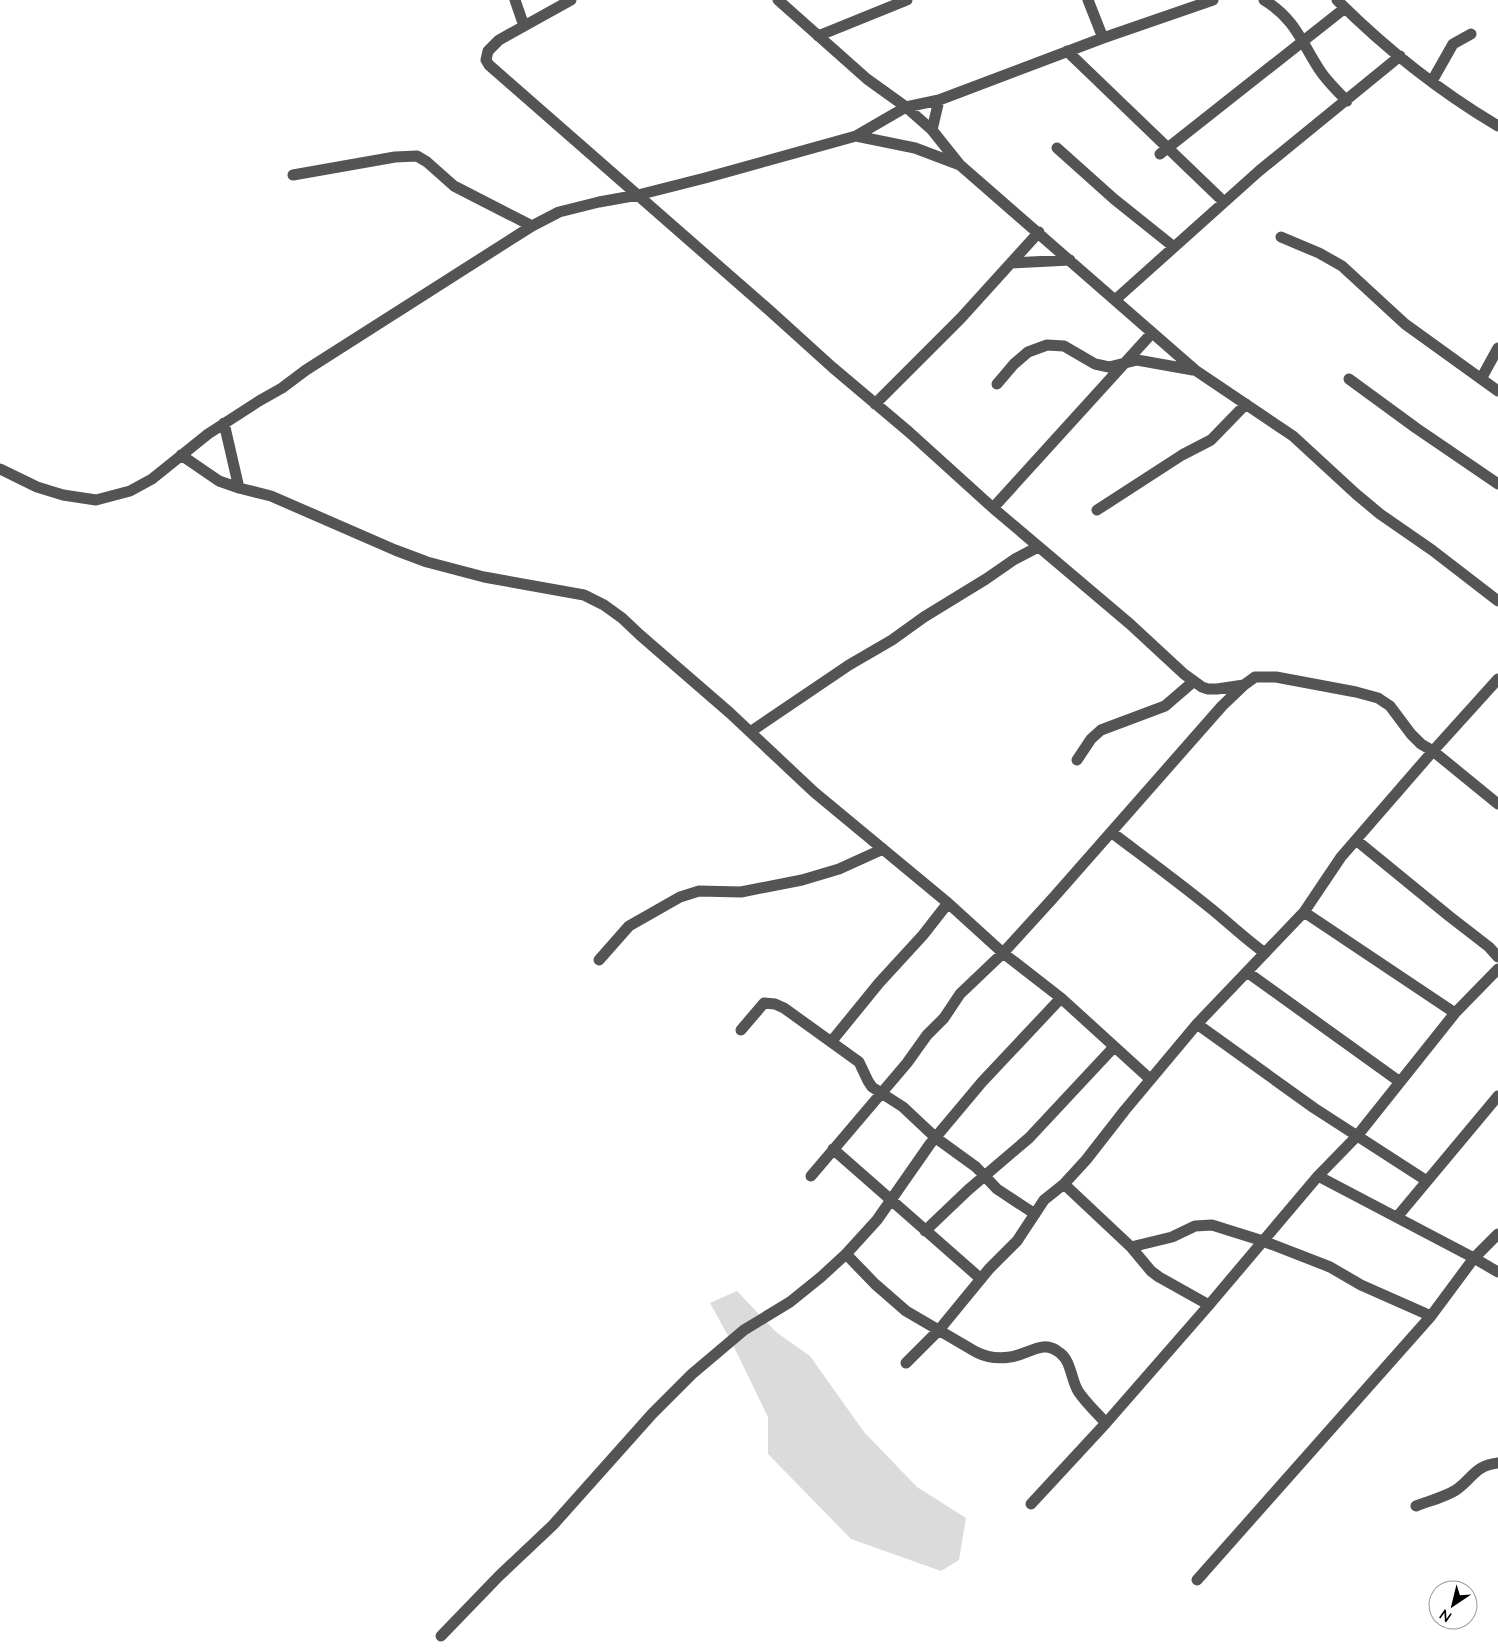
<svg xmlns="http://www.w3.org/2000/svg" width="1498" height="1650" font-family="Lato,sans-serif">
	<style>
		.green { fill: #dbdbdb }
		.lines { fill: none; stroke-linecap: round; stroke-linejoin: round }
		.minor { stroke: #545454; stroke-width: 11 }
	</style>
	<rect width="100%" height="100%" fill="#fff"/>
	<path class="green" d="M737,1291L776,1332L810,1356L864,1432L917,1487L966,1518L959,1560L941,1571L851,1539L768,1454V1417L732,1343L710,1303Z"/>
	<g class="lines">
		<path class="minor" d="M515,0L524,26
			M571,0L499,40L488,51L486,60L489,65L769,310L832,367L909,432L993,508L1130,624L1184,674L1202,687L1208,689H1217L1244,685
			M778,0L867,79L906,107L932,130L960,165L1195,370L1293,436L1356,494L1380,514L1432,550L1498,601
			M1088,0L1103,38
			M1264,0C1296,19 1302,44 1321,72C1328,82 1338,92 1347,101
			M1337,0C1384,47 1441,92 1498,126
			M818,36L907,0
			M1067,51L1224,202
			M1432,81L1453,44L1471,34
			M932,130L939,100
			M856,136L906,107L939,100L1103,38L1213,0
			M1057,148L1114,199L1174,247
			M1160,154L1345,8
			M293,175L395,157L417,156L427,162L454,186L532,226
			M1281,237L1319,253L1342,266L1405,324L1498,391
			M1011,263L1070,260
			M1115,300L1259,171L1400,56
			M1349,379L1416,428L1498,484
			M1481,379L1498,348
			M997,384L1014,364L1028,352L1047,345L1064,346L1095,364L1109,367L1137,360L1193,370
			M875,404L961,318L1039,232
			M224,423L239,488
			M181,455L219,481L239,488L271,496L395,550L427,562L484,577L584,595L604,605L622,618L640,635L730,713L814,792L948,903L1003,953L1061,998L1150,1079
			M0,469L37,487L63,495L96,500L130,491L152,479L208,434L259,401L282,388L306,370L532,226L559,212L599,202L638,195L705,178L856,136L915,148L960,165
			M993,508L1152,333
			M1097,510L1182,455L1211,440L1246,404
			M750,732L849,665L892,640L924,617L986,579L1015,559L1038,547
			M1077,760L1091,739L1101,730L1165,706L1194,681
			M1111,832C1144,857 1177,881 1209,907C1228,922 1245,939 1265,953
			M1356,840L1449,916L1489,947L1498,957
			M1304,912L1455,1013
			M599,960L629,926L680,897L699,891L741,892L802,880L839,869L883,849
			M1247,972L1400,1082
			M741,1030L764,1003L775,1004L784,1008L859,1062L868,1081L872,1087L903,1107L936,1138L976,1167L997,1189L1035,1214
			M831,1042L879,983L923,935L948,903
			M833,1149L981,1279
			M811,1176L907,1063L927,1035L944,1018L960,994L1003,953L1054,897L1222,706L1244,685L1255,677H1276L1356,692L1378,698L1390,706L1411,734L1421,744L1433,751L1498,804
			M1318,1176L1474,1258L1498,1272
			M1427,1181L1314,1108L1197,1024L1304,912L1341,857L1433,751L1498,679
			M1064,1184L1131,1247L1151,1271L1159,1277L1209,1305
			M1397,1217L1498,1096
			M925,1231L968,1190L1029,1138L1114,1047
			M1131,1247L1172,1237L1195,1226L1212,1225L1263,1241L1330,1267L1361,1285L1431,1316
			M846,1254L875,1284L906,1311L976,1352C986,1357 998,1359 1010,1357C1028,1355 1043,1338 1060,1353C1071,1361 1071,1379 1078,1391C1085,1402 1097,1413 1106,1423
			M906,1363L939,1330L989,1269L1017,1241L1044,1200L1064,1184L1086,1160L1125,1110L1197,1024
			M1031,1504L1106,1423L1209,1305L1318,1176L1357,1136L1455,1013L1498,969
			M1416,1506C1429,1501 1445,1497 1456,1490C1474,1477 1474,1466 1498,1463
			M1197,1580L1431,1316L1474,1258L1498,1234
			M441,1636L499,1576L553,1525L652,1414L692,1374L744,1330L790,1302L821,1277L846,1254L877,1220L930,1144L982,1082L1061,998"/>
	</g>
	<g transform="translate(1453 1605) rotate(215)"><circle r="24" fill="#ffffff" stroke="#999999"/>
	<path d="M0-4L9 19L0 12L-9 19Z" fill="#000000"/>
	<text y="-8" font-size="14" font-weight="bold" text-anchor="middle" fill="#000000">N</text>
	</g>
</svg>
